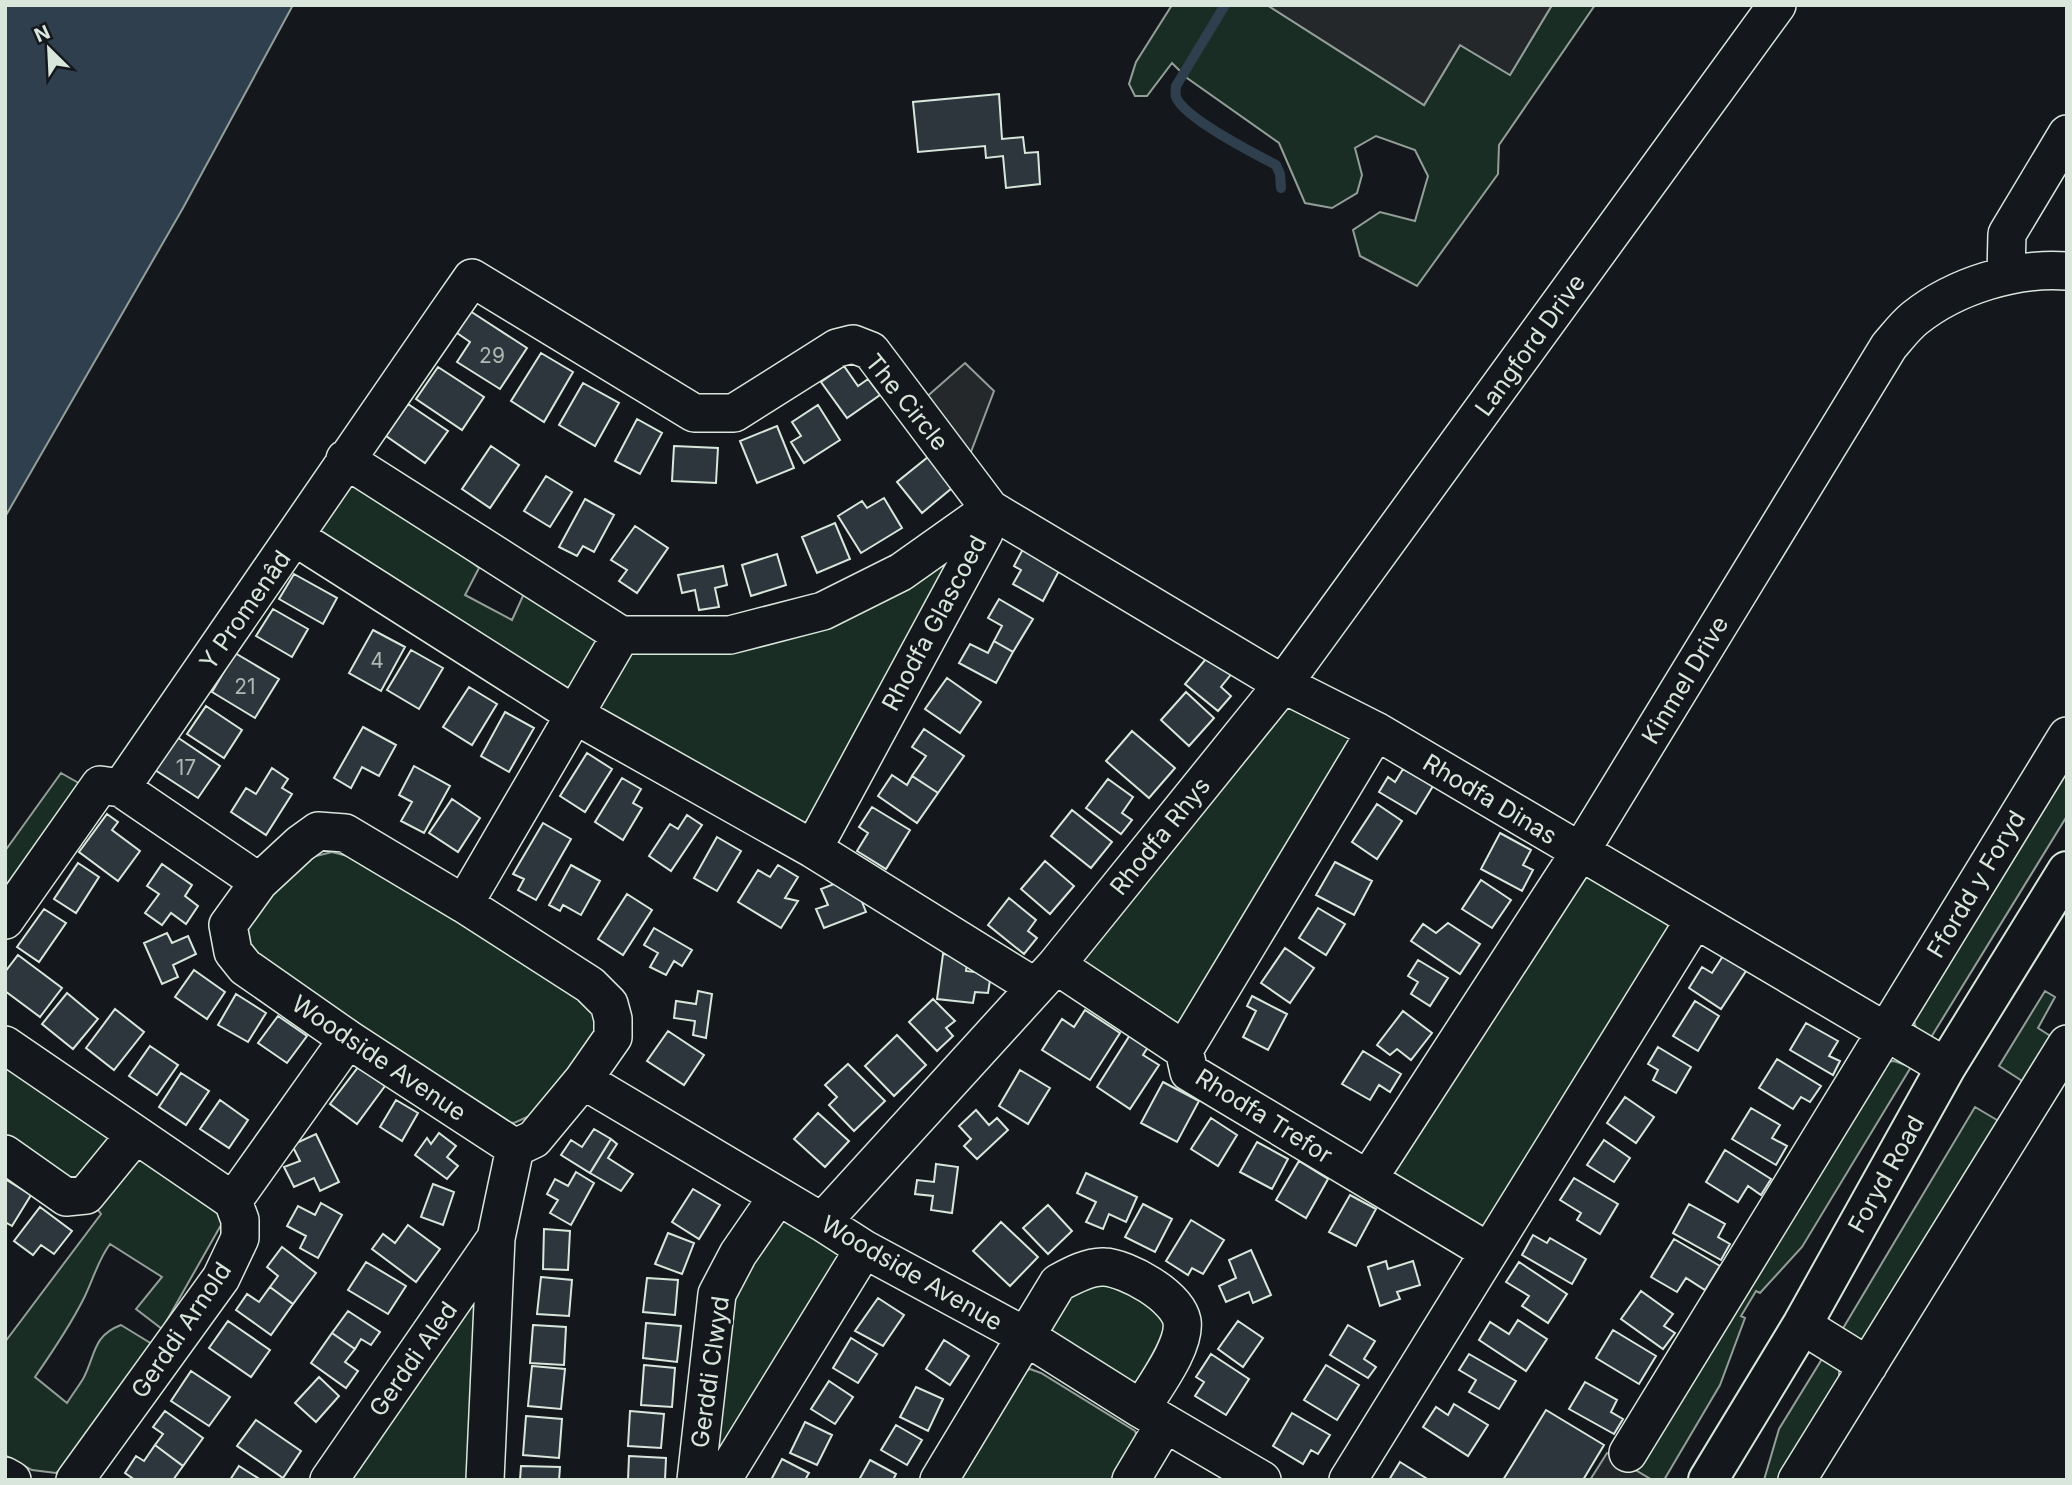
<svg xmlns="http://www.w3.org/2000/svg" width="2072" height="1485" font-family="Inter,sans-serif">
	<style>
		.green { fill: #1a2d24; stroke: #939e99; stroke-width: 2 }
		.parking { fill: #24282b; stroke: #939e99; stroke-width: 2 }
		.water { fill: #2f3f4d; stroke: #939e99; stroke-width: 2 }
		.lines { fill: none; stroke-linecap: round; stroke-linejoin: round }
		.stream { stroke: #2f3f4d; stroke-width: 10 }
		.building { fill: #2c363c; stroke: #d8e6dc; stroke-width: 2 }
		.minor-casing { stroke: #d8e6dc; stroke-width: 40 }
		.major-casing { stroke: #d8e6dc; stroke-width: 42 }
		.minor { stroke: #14181c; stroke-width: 37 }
		.major { stroke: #14181c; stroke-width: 38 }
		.labels { text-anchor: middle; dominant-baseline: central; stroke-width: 5; stroke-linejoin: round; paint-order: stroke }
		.number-label { font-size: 21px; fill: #adbab4 }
		.street-label { font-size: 24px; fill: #d8e6dc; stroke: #14181c }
	</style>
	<rect width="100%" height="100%" fill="#14181c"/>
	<path class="green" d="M1172,5H1267L1424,105L1460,45L1510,75L1552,5H1595L1499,145L1498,174L1417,286L1360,256L1353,230L1380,212L1415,221L1428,176L1415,150L1376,136L1355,148L1362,175L1357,193L1332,208L1305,203L1279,143L1187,78L1172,63L1147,96H1135L1129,84L1136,62Z
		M357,483L413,515L479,568L465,595L512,620L527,587L597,636L600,649L571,692L319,538L313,523L337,487Z
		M968,536L808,829L601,712L596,700L619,658L636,648H702Z
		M1288,707L1359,730L1181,1027L1083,964L1085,951Z
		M2067,763V816L1930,1039C1917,1032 1912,1028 1915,1012Z
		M61,773L91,790L5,910V851Z
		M332,852L355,858L594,1007L598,1024L592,1041L534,1114L514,1123L495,1120L407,1063L251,948L243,935L263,894L312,857Z
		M1580,867L1668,914L1670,927L1489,1227L1475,1229L1392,1177L1390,1168Z
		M2045,991L2055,997L2038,1028L2055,1039L2027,1084L1999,1066Z
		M5,1057L114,1132L78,1181L63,1180L5,1141Z
		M1894,1061L1911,1067L1802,1247L1760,1293L1756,1291L1741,1316L1745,1318L1720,1385L1664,1480H1652L1635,1470L1886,1062Z
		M1975,1107L2002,1123L1872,1338L1856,1340L1842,1330Z
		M147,1153L225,1218L162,1329L136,1309L162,1277L110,1244C98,1260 93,1280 84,1298C70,1326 53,1351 35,1377L67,1403C72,1395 78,1387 83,1379C96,1355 92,1336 121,1325L152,1344L67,1464L56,1473L32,1470L5,1455V1342L101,1214L91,1201L128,1159Z
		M789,1218L838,1250L839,1260L722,1463L709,1454L730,1291L776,1219Z
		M1100,1284C1125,1291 1171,1304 1167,1337C1165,1351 1145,1377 1138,1390L1042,1337L1069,1295Z
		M480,1286L472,1480H346Z
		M1822,1359L1839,1364V1384L1779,1480H1764L1779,1429Z
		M1030,1369L1041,1373L1135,1431L1138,1441L1113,1480H951L1021,1373Z"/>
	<path class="parking" d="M1267,5H1552L1510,75L1460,45L1424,105Z
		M965,363L994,391L963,473L914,408Z
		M1607,1453L1652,1480H1590Z"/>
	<path class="water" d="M5,5H293L183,208L5,517Z"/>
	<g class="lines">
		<path class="stream" d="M1225,5L1176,86C1176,89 1175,93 1176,97C1184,118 1255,154 1276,165L1280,174L1281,188"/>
	</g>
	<path class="building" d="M999,94L1002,139L1023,137L1025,153L1038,152L1040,184L1006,188L1003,156L986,158L985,146L918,152L913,102Z
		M470,311L527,348L500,389L457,362L470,342L457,333Z
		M541,353L573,372L544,422L511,401Z
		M844,366L858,386L868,379L880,395L847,418L821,382Z
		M438,367L484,397L462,430L416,399Z
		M583,383L619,403L595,446L559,425Z
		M408,404L448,431L425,463L386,436Z
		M818,405L840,440L804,463L791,442L801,436L792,422Z
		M637,419L662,433L640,474L615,461Z
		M777,426L794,468L757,483L740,441Z
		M491,446L519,465L490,508L462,489Z
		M674,446L718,448L716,483L672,481Z
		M933,453L958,483L922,513L897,482Z
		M546,476L572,492L550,527L524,511Z
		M884,498L902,528L861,553L838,516L862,501L867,508Z
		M585,499L614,515L594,552L583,546L577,556L559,547Z
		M835,523L850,559L817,573L802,537Z
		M635,526L668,548L637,593L619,581L627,570L611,560Z
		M1023,549L1060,569L1043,601L1013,584L1021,570L1014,566Z
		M777,554L786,585L751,596L742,565Z
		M723,566L727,585L715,588L719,607L699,610L695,590L682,593L678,575Z
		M294,574L337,598L323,624L279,599Z
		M999,599L1033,619L1013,652L994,641L1002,626L988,618Z
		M273,609L308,629L292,657L256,636Z
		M373,630L405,647L381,691L349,673Z
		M994,641L1013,652L996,683L959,663L970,644L988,653Z
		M411,650L443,668L419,709L387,690Z
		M235,653L279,679L255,718L212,692Z
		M1210,654L1233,672L1221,687L1231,696L1218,711L1185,684Z
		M947,678L981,702L960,733L925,709Z
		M469,687L497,704L472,745L443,727Z
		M1186,692L1214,718L1189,746L1161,720Z
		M206,706L242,730L224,758L187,734Z
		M505,712L534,728L509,772L481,756Z
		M363,727L396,745L379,776L362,767L351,788L334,778Z
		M924,729L964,756L938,793L912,776L926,756L912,747Z
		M1132,731L1175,768L1149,798L1106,761Z
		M174,735L220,766L198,798L152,768Z
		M587,753L612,769L585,812L560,796Z
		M414,766L450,786L424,833L401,821L412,802L399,795Z
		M272,768L288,779L282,788L292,794L266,835L231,812L246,788L256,794Z
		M1403,769L1433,786L1416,814L1379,792L1388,777L1395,782Z
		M892,775L907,785L912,776L938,793L917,823L878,796Z
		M622,778L641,789L633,803L642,808L623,840L595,822Z
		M1108,779L1133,797L1122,813L1132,820L1121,834L1086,808Z
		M452,799L480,818L458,852L429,833Z
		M1377,804L1402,821L1377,859L1352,842Z
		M872,807L910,830L886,869L857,851L868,833L859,827Z
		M1072,810L1112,842L1091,868L1051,836Z
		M107,814L118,822L112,830L140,851L118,881L79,852Z
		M687,815L702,825L671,871L649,856L670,824L678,829Z
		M543,823L571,839L536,900L518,890L524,879L513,874Z
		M1500,833L1531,850L1523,865L1533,870L1522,891L1481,869Z
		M717,837L741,851L717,891L694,878Z
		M1045,861L1074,886L1050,914L1021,889Z
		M1335,862L1372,881L1354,915L1316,895Z
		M78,863L99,877L76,913L54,899Z
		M162,864L192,885L185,896L198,906L186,924L171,913L162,925L145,913L159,894L147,886Z
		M571,865L600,881L581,915L563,905L560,911L549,905Z
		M778,865L798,877L785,898L798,901L781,928L738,902L758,870L770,877Z
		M852,877L866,912L824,928L816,909L828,905L821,889Z
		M1481,880L1511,900L1492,928L1462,909Z
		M627,894L652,910L623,955L598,939Z
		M1009,898L1036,920L1028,931L1037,938L1024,954L988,925Z
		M1318,908L1345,924L1326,955L1299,938Z
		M44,909L66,923L39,962L17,947Z
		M1448,923L1480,944L1460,974L1411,941L1423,924L1436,933Z
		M654,928L692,950L682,966L674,961L666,975L650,967L658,953L644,945Z
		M167,933L172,943L188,936L196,954L173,965L178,977L162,984L144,943Z
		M1285,948L1314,968L1290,1003L1261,983Z
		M943,954L968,957L966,971L991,974L988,993L975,992L973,1003L937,999Z
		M18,955L62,988L40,1017L5,991V972Z
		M1723,956L1746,971L1721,1009L1689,988L1702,967L1712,973Z
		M1418,960L1448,978L1430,1006L1411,994L1418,982L1408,976Z
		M194,970L225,992L207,1019L175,997Z
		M698,991L712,994L706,1038L693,1035L695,1021L674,1018L676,1001L696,1004Z
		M67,993L98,1019L73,1049L42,1024Z
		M236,994L266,1013L248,1042L218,1025Z
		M1252,996L1287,1014L1268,1050L1243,1037L1256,1011L1247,1006Z
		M933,999L955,1021L946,1028L953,1036L937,1051L909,1022Z
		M1695,1001L1719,1016L1698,1051L1673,1036Z
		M115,1009L144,1032L114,1070L86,1048Z
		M1085,1010L1120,1033L1090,1080L1042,1050L1062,1019L1074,1027Z
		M1403,1011L1432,1033L1411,1060L1397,1049L1390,1055L1377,1045Z
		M278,1016L307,1036L287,1063L258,1043Z
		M1806,1023L1838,1041L1829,1056L1840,1061L1833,1075L1790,1050Z
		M668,1031L704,1055L684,1085L647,1061Z
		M897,1035L926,1065L894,1096L865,1066Z
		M1130,1035L1148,1047L1143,1055L1159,1065L1130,1109L1097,1087Z
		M150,1046L178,1065L157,1095L129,1076Z
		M1658,1047L1691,1067L1676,1093L1653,1080L1658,1070L1648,1064Z
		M1363,1051L1401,1074L1390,1092L1379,1085L1370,1100L1342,1084Z
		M1777,1059L1821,1086L1810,1102L1801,1097L1793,1109L1759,1088Z
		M848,1064L885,1101L854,1131L829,1105L837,1097L825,1085Z
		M359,1066L385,1086L357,1124L330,1104Z
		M1020,1070L1050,1088L1028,1124L999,1106Z
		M181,1073L209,1091L186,1125L159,1107Z
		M1163,1082L1199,1101L1177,1142L1141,1123Z
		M1625,1097L1654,1117L1636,1143L1607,1123Z
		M220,1100L248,1120L229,1148L200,1129Z
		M396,1100L418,1113L402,1141L380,1127Z
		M1751,1108L1780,1125L1772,1138L1787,1146L1776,1165L1732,1139Z
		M976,1110L989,1125L997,1118L1008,1130L977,1159L964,1146L971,1139L959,1126Z
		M818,1113L849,1141L825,1167L794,1139Z
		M1211,1118L1237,1135L1218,1166L1191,1149Z
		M594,1129L611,1139L590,1173L561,1155L571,1140L582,1147Z
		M439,1133L456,1146L447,1157L458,1166L447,1179L415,1155L427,1138L431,1144Z
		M316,1134L339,1182L320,1191L314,1178L294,1187L284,1167L300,1161L292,1145Z
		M611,1139L617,1144L608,1158L633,1174L621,1191L590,1173Z
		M1604,1140L1630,1158L1614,1182L1587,1165Z
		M1257,1142L1288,1159L1272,1189L1240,1172Z
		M1725,1150L1771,1179L1761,1195L1748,1186L1738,1202L1706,1182Z
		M1299,1161L1328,1179L1306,1218L1276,1200Z
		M936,1164L958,1167L952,1213L931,1210L933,1196L915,1194L917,1180L934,1182Z
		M576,1172L594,1183L571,1225L550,1213L558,1200L547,1194L555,1179L568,1186Z
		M1086,1173L1137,1197L1126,1222L1109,1214L1103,1229L1086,1222L1096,1202L1077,1193Z
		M1574,1178L1618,1204L1600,1234L1577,1220L1581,1213L1560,1200Z
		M5,1179L31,1195L12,1226L5,1222Z
		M433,1184L454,1192L443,1225L421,1217Z
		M693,1189L720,1205L699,1239L672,1222Z
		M1350,1195L1376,1209L1356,1246L1329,1232Z
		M321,1203L342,1215L318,1258L300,1248L306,1236L287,1226L298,1206L315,1215Z
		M1143,1204L1172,1219L1155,1252L1125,1237Z
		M1689,1204L1725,1224L1718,1237L1730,1244L1721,1260L1673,1233Z
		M1048,1205L1072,1231L1048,1254L1023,1228Z
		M40,1207L72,1231L54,1254L41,1245L33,1255L14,1241Z
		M1191,1220L1224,1240L1203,1274L1192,1268L1188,1275L1166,1261Z
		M1001,1222L1038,1257L1010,1286L973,1251Z
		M408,1225L440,1249L416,1282L372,1249L383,1234L395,1243Z
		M544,1229L570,1231L568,1270L543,1269Z
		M668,1233L694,1243L682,1274L655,1264Z
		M1533,1235L1547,1243L1550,1238L1586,1259L1572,1284L1522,1255Z
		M1674,1239L1720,1266L1705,1290L1686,1278L1677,1292L1651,1277Z
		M282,1247L316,1273L293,1304L270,1287L278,1276L267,1267Z
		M1251,1250L1271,1295L1253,1303L1249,1292L1226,1302L1219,1286L1236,1278L1229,1260Z
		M1386,1261L1388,1269L1413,1261L1420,1285L1397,1292L1400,1299L1380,1306L1368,1267Z
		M366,1262L406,1286L388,1314L348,1290Z
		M1519,1262L1567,1294L1548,1323L1522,1306L1529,1296L1506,1282Z
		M541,1277L572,1280L569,1316L537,1314Z
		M647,1278L678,1280L675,1315L643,1312Z
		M270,1287L293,1304L271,1335L236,1310L247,1294L259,1302Z
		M1641,1291L1673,1314L1664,1326L1675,1333L1663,1349L1621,1319Z
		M878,1298L904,1315L883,1346L855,1331Z
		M348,1311L380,1332L371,1345L361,1339L355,1349L332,1333Z
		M1518,1320L1547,1339L1526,1371L1479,1340L1490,1322L1509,1334Z
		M228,1321L270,1350L251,1377L209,1348Z
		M1238,1321L1263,1338L1243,1367L1218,1349Z
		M646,1323L681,1326L677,1362L643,1358Z
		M533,1325L566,1327L564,1365L530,1363Z
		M1348,1325L1375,1341L1364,1359L1376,1367L1368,1378L1330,1355Z
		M1613,1330L1656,1356L1639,1384L1596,1358Z
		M332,1333L355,1349L345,1362L358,1371L346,1388L311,1363Z
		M851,1338L877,1354L858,1383L833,1368Z
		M944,1340L969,1356L950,1385L926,1369Z
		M1211,1354L1249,1379L1226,1415L1195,1396L1204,1382L1196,1377Z
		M1469,1354L1516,1381L1499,1409L1469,1392L1476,1380L1459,1370Z
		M644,1365L675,1368L672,1407L641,1405Z
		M1326,1365L1359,1385L1337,1420L1304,1400Z
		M532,1366L565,1369L561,1409L528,1406Z
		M191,1371L230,1397L209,1426L171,1401Z
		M319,1377L339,1396L316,1422L295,1403Z
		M829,1381L853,1397L835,1424L811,1409Z
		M1585,1382L1617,1400L1611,1412L1623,1419L1614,1434L1569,1409Z
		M916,1387L943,1399L928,1431L900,1417Z
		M1454,1404L1488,1425L1468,1456L1423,1427L1436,1407L1448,1415Z
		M1546,1410L1604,1445L1583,1480H1503Z
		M165,1411L203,1438L183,1466L155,1445L163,1434L153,1427Z
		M630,1411L664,1414L661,1448L628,1446Z
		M1292,1413L1330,1435L1318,1454L1311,1450L1303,1464L1273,1446Z
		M526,1416L562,1419L559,1458L523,1455Z
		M256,1420L301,1451L283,1478L237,1446Z
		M805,1422L832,1435L817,1465L790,1453Z
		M896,1425L922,1440L907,1465L881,1450Z
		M155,1445L183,1466L173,1480H135L125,1473L136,1456L144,1461Z
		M629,1456L666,1458L665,1480H628Z
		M782,1459L809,1473L805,1480H771Z
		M870,1460L896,1474L893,1480H859Z
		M1400,1462L1429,1480H1389Z
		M239,1466L261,1480H230Z
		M521,1466L560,1467L559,1480H520Z"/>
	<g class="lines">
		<g class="minor-casing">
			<path id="minor" d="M2006,274L2007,234L2067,134
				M345,459L621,635H730L823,611L901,572L990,509L984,533L813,849
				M295,537L575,715L813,849L1035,987
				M121,788C239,618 354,447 472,278L694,413H734L837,348L853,344L871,351L990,509L1283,684L1376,731L1946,1067
				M464,904L621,635
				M5,920L100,785L121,788L259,882
				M1056,965L1184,1050L1189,1072L1489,1252
				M5,1045L233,1201L240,1220V1238L221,1278L75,1480
				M1184,1050L1376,731
				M583,1080L534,1139L515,1148L348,1039L245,967L233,952L228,925L259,882L300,844L318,831L345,833L464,904L590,985L609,1004L613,1019V1037L583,1080L822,1222L864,1249L1025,1336L1141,1409L1262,1480
				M5,1154L66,1197L86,1195L135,1135
				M1368,1179L1580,852L1889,346C1897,337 1905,326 1915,318C1955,286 2016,267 2067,271
				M233,1201L348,1039
				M822,1222L1056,965L1283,684L1777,5
				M496,1238L515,1148
				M1802,1325L1868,1366
				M1628,1453L2067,736
				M5,1476L12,1480
				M329,1480L496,1238L485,1480
				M696,1480L717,1294L738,1254L778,1196
				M722,1480L864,1249
				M939,1480L1058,1283C1071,1276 1089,1266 1104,1267C1127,1268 1177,1296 1182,1321C1186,1346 1154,1387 1141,1409
				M1131,1480L1165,1423
				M1348,1480L1695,919
				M1797,1480L2067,1044"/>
		</g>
		<g class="major-casing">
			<path id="major" d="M1708,1480L1802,1325L1946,1067L2067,871"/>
		</g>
		<use href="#minor" class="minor"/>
		<use href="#major" class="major"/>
	</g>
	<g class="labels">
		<g class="number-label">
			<text x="492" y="355">29</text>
			<text x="377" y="660">4</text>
			<text x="245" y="686">21</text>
			<text x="186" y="767">17</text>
		</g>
		<g class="street-label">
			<text transform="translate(1530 345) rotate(-54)">Langford Drive</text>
			<text transform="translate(907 402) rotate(51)">The Circle</text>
			<text transform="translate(245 610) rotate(-55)">Y Promenâd</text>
			<text transform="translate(934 623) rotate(-62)">Rhodfa Glascoed</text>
			<text transform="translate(1685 680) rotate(-59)">Kinmel Drive</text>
			<text transform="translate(1490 799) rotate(31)">Rhodfa Dinas</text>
			<text transform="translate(1160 836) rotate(-51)">Rhodfa Rhys</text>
			<text transform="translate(1976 884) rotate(-59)">Ffordd y Foryd</text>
			<text transform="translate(379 1058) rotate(34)">Woodside Avenue</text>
			<text transform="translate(1264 1116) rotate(32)">Rhodfa Trefor</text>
			<text transform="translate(1886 1174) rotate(-61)">Foryd Road</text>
			<text transform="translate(912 1273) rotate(30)">Woodside Avenue</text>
			<text transform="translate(181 1330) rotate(-56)">Gerddi Arnold</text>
			<text transform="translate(413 1359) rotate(-55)">Gerddi Aled</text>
			<text transform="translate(710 1372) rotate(-82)">Gerddi Clwyd</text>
		</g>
	</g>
	<rect width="2072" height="1485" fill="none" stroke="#d8e6dc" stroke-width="14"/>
	<g transform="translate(49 49) rotate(336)" stroke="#14181c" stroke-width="5" paint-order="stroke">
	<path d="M0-5L12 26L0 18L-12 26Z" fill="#d8e6dc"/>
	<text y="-10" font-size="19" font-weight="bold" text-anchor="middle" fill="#d8e6dc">N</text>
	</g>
</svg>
